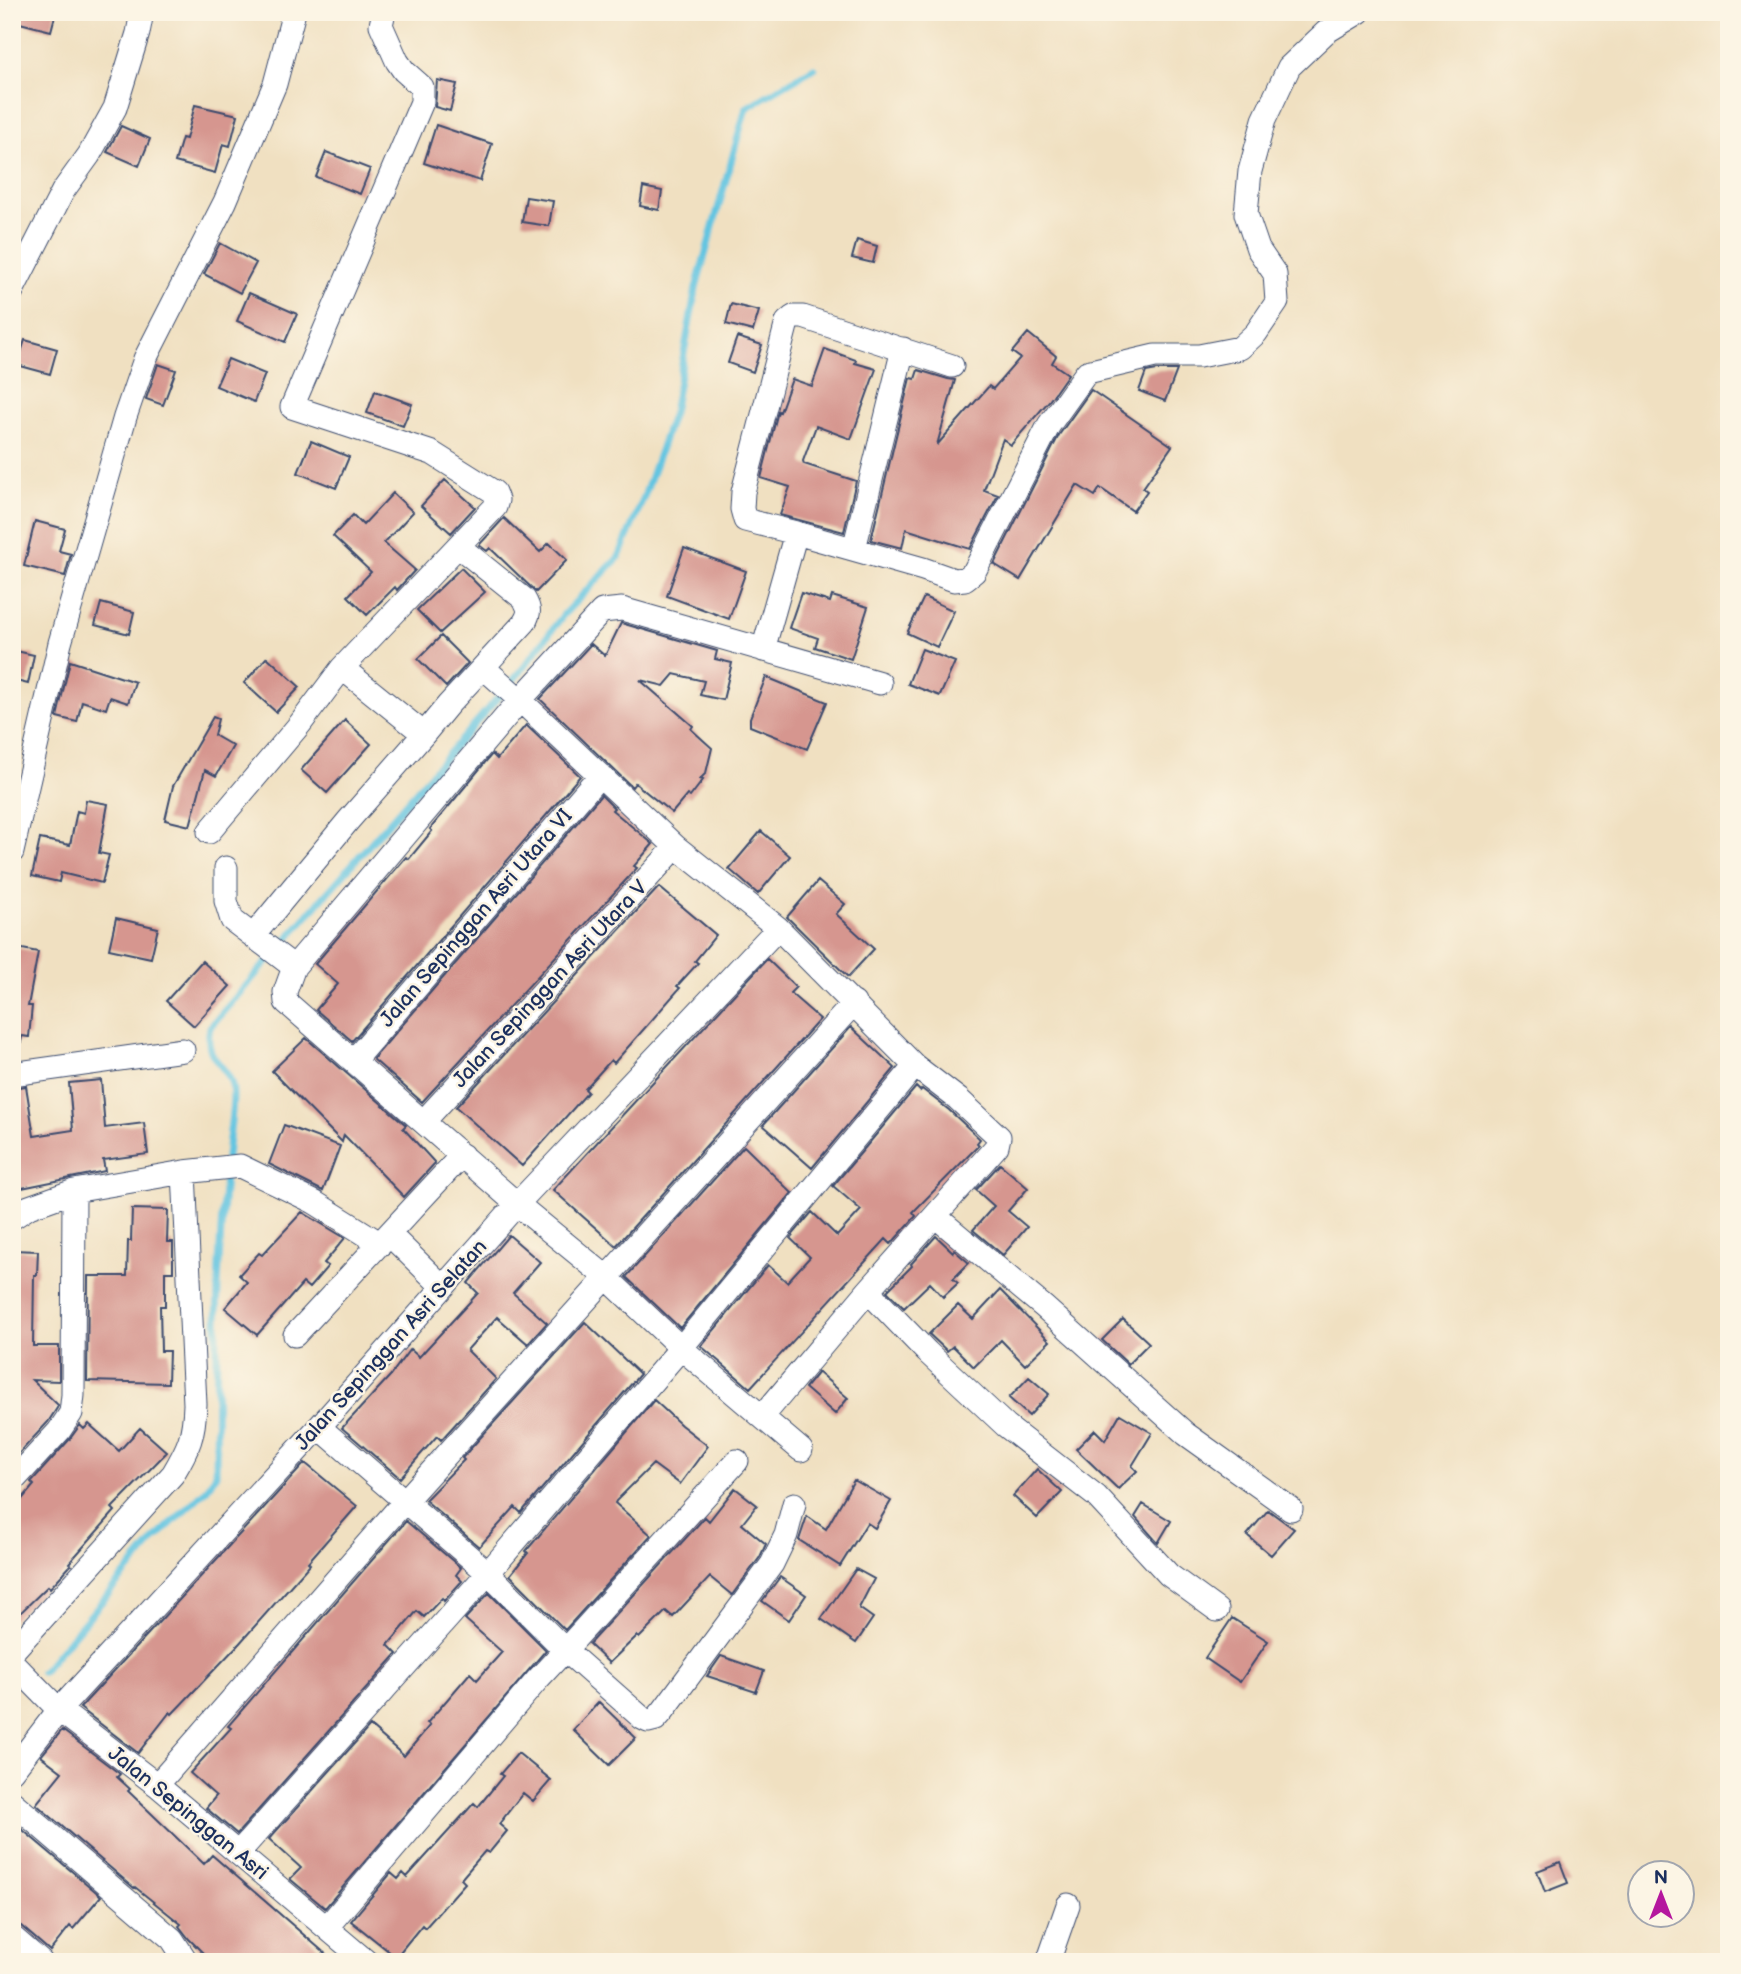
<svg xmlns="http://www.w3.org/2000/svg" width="1741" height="1974" font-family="'Balsamiq Sans',sans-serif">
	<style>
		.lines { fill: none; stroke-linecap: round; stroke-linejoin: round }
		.stream { stroke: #63c5e1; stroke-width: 7 }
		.building { fill: #d6968f }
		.minor-casing { stroke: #3b4a6d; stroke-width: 25 }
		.minor { stroke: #fff; stroke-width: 23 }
		.labels { text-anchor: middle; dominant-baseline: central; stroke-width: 5; stroke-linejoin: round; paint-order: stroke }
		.street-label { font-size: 21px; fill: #1b2f5e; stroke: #fcf5e5 }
	</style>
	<rect width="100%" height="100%" fill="#fcf5e5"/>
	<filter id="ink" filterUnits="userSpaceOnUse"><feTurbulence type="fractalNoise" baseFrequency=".0143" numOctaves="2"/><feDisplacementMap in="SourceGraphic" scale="14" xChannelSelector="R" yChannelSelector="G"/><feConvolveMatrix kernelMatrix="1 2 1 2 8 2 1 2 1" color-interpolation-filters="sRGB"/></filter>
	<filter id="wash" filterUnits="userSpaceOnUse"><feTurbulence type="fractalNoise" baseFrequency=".00686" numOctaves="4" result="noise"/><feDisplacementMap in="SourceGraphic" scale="28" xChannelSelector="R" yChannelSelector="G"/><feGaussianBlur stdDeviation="1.57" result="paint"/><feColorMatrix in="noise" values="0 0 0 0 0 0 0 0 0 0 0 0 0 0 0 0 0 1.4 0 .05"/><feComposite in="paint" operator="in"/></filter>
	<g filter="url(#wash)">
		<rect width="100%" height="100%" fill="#f0e0c1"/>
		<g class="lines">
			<path class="stream" d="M42,1672L155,1539L207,1489L216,1474C217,1411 216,1348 218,1286C220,1240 223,1193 228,1147C230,1129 233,1112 233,1094C233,1063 202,1065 210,1027L521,671L564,614L619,557L645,494L673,413L696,288L746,108L814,68"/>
		</g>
		<g id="blocks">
			<path class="building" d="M12,12H56L51,31L12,21Z
				M437,80L457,84L450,111L435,107Z
				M195,105L238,115L230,146L223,144L215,173L175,162L182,138L186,139Z
				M436,125L492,144L480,181L424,163Z
				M121,126L150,139L139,166L107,152Z
				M326,152L370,169L360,194L316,177Z
				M643,187L662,191L659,210L640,206Z
				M526,197L553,201L549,226L522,222Z
				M857,240L877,246L873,263L852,258Z
				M220,243L256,263L240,293L204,274Z
				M249,293L297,314L285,342L237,321Z
				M731,304L759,311L753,331L726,324Z
				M1028,333L1056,356L1052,363L1068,374L1049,401L1011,445L1003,439L984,490L998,495L970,549L906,529L902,548L871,540L910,378L915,379L918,370L948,379L955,380L937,445L989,386L993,389L1020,358L1012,352Z
				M737,337L762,345L753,372L728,363Z
				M25,340L57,349L50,374L17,365Z
				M825,349L856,360L855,363L876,369L851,439L816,426L803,461L804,464L856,481L844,532L780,515L790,487L761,478L778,411L780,412L792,379L812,386Z
				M228,359L265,374L254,402L216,386Z
				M158,364L176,370L163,405L146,399Z
				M1157,370H1177L1165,401L1139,391L1146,372Z
				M1091,390L1172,446L1143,488L1147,491L1133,511L1100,488L1095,496L1077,485L1020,580L994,564L1059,435Z
				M375,391L412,404L403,426L367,413Z
				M311,441L349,457L336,488L298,473Z
				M445,480L475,507L451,533L421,506Z
				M393,493L413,512L384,543L415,570L397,590L395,587L367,615L348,596L371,572L333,536L353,515L363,525Z
				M504,518L540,552L549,543L567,560L536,592L490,548L487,551L479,545Z
				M35,521L65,529L59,551L71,554L65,576L24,566Z
				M684,548L746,571L729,619L667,596Z
				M461,568L485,592L440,633L417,610Z
				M801,593L830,602L832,596L868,607L851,659L815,647L818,638L789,628Z
				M924,597L954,611L937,647L907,633Z
				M101,603L134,612L129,634L95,625Z
				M621,623L717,651L715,659L732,663L723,700L700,695L704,681L674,674L664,686L640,680L693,726L691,729L712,748L706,773L700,779L703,780L690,797L687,795L672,813L635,783L632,787L540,699L591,644L605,656Z
				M441,636L468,663L446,687L418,659Z
				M922,649L955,662L940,696L908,684Z
				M12,650L34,655L28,684L12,680Z
				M267,657L300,687L276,712L244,683Z
				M70,661L135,682L128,703L110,697L106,709L82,701L77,722L57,717Z
				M766,677L827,702L807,749L750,726V718Z
				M213,717L218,719L214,735L233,746L216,776L205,770L190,826L165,820L173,786Z
				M345,720L371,744L327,793L301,770Z
				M526,725L580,776L352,1041L316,1010L338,984L315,964L406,857L409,859L432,831L430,829L492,754L497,759Z
				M601,795L614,808L612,810L653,844L634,866L637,868L422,1102L373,1059Z
				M86,800L108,804L99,853L109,855L102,883L61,873L59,882L32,876L40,839L70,845L77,811L84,813Z
				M761,831L790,856L758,894L729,869Z
				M818,881L845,904L836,914L874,949L848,977L787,917Z
				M659,887L716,935L695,961L698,963L677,986L680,988L614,1063L611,1060L585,1089L588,1092L522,1166L456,1107Z
				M116,918L158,928L151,958L109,949Z
				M12,947L38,952L28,1006H32L29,1037L22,1036L21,1042L12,1041Z
				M767,959L796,987L790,993L820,1019L616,1246L553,1190Z
				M202,961L230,986L194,1026L166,1001Z
				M851,1027L895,1068L812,1168L763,1125Z
				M306,1038L406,1125L403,1128L435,1163L404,1197L344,1135L342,1142L272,1071Z
				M101,1080L105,1128L144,1123L148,1154L103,1160L105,1171L12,1190V1088L26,1086L34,1136L73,1130L69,1083Z
				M916,1087L920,1091L922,1089L949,1110L980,1139L977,1143L979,1145L913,1212L916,1216L891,1244L886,1239L750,1388L701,1346L768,1265L787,1282L810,1257L790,1238L812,1212L837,1236L861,1210L833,1186Z
				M284,1125L340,1146L323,1191L269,1164Z
				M744,1146L792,1193L680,1328L626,1277Z
				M1000,1164L1028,1188L1008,1211L1027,1227L1003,1255L973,1230L994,1206L976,1190Z
				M132,1209L168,1210L167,1242H173V1272H165V1306H160L161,1351H169L168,1383L87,1381L88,1276H127L128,1241H131Z
				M302,1212L345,1238L324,1263L328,1266L309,1288L303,1283L257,1335L225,1308L247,1282L239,1275L259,1253L262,1255Z
				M509,1235L540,1262L513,1293L547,1323L528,1344L497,1317L467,1350L496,1379L441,1440L437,1436L400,1478L342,1428L390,1376L410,1349L419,1357L478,1293L468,1283Z
				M936,1236L953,1252L954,1250L969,1263L953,1279L958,1283L943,1297L930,1283L904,1308L887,1291L912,1266L911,1264Z
				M12,1250L38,1251L37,1275H34L33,1346H59V1381L32,1380L58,1405L57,1408L48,1422L12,1461Z
				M1000,1290L1050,1341L1025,1365L1001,1340L974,1367L953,1346L947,1351L929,1334L958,1305L973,1319Z
				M1123,1319L1149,1343L1128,1364L1102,1340Z
				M585,1322L640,1374L521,1513L515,1507L479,1547L425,1500L464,1460L462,1458Z
				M818,1372L848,1398L835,1414L805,1388Z
				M1029,1377L1049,1394L1029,1416L1009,1398Z
				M654,1400L681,1425L708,1446L680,1484L653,1464L616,1501L615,1503L651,1535L565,1630L510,1575L528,1553L526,1551Z
				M1120,1414L1152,1433L1132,1466L1137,1471L1118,1489L1076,1449L1095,1430L1105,1440Z
				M89,1424L119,1451L140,1428L167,1452L112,1508L115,1511L69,1563L71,1565L50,1588L48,1586L12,1621V1511L34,1485L31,1482L69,1440L80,1425L84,1429Z
				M305,1463L357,1506L308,1562L310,1564L238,1645L172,1714L170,1712L138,1753L80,1708Z
				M1037,1469L1062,1492L1037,1518L1013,1496Z
				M854,1480L891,1501L875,1528L867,1523L840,1566L799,1540L807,1516L826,1529Z
				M735,1488L757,1505L742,1524L766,1544L760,1557L732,1595L710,1577L673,1617L666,1611L639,1638L637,1636L609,1663L589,1644L705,1517L709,1521Z
				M1143,1504L1171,1521L1158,1543L1135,1517Z
				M1268,1510L1294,1529L1271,1555L1247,1535Z
				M406,1521L461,1568L456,1575L462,1581L444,1601L442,1598L424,1617L417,1611L388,1645L397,1654L237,1834L206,1808L216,1796L190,1773L231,1728L228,1726Z
				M856,1569L874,1579L859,1608L873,1618L856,1643L821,1619Z
				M780,1577L806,1595L789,1620L762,1601Z
				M489,1593L546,1650L325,1908L290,1879L301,1868L269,1839L370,1726L404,1756L430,1725L427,1723L470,1673L477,1680L502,1652L465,1619Z
				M1232,1618L1268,1641L1240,1682L1205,1658Z
				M721,1656L764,1671L756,1692L707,1676Z
				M599,1702L636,1738L609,1765L573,1730Z
				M62,1730L120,1774L117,1777L130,1789L128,1791L204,1864L212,1855L335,1962H212L189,1939L179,1926L181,1924L135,1887L134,1888L36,1804L62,1772L41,1756Z
				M518,1753L551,1780L533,1801L523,1793L499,1824L507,1831L489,1853L485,1851L461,1879L465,1883L425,1928L422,1925L396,1957L351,1921L391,1873L398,1879L403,1873L407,1877L474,1803L478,1807L503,1776L500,1774Z
				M18,1826L101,1896L73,1929L70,1926L50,1951L21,1926L12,1923V1833Z
				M1560,1862L1568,1883L1545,1892L1537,1871Z"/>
		</g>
	</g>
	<g filter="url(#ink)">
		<use href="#blocks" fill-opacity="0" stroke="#3b4a6d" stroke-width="2"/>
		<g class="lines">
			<g class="minor-casing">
				<path id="minor" d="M384,12L381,25L397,61L404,71L422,87V102L292,407L432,453L494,492L497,500L495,507L342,668L424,734L448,705L524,623C530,613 530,609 524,599L458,546
					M12,291L63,191L89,155L115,108L138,33L142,12
					M796,533L923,569L954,580L965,579L974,572L1049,425L1087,372L1155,356H1199L1240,348L1256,333L1277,302L1275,274L1258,249L1246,214L1250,171L1264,120L1289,67L1326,32L1359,12
					M854,549L903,349
					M763,650L796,533L745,520L742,509L743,492L787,322L793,317H803L952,366
					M484,668L520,700L602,611L622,609L880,683
					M209,832L300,724L342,668
					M12,852L60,643L125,417L145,359L225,202L275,84L294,12
					M226,868V901L232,920L294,967
					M253,936L348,821L424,734
					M354,1060L600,775
					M12,1074L183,1050
					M424,1121L676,847
					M935,1216L1044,1307L1186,1434L1291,1509
					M12,1218L29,1207L74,1191L184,1172L240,1166L314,1202L381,1244
					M390,1235L443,1287
					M868,1291L927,1352L1006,1426L1096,1496L1169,1575L1217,1610
					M295,1335L462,1155
					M762,1417L868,1291L997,1146L999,1137L958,1099L915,1066L778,928L676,847L520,700L294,967L285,992L286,1002L517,1204L606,1277L681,1348L801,1450
					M319,1427L488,1573L565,1650L538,1679L327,1927
					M737,1461L565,1650L642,1718L648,1721L656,1719L663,1711L772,1564L786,1535L794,1504
					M12,1482L59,1431L71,1413L73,1395L74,1191
					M12,1652L173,1474C189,1447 194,1436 195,1404L184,1172
					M12,1662L59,1710L157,1785L367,1962
					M12,1771L59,1710L319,1427L517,1204L778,928
					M157,1785L404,1502L854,1003
					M12,1802L172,1939L187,1962
					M239,1852L488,1573L681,1348L915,1066
					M12,1937L41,1962
					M1048,1962L1068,1905"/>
			</g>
			<use href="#minor" class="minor"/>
		</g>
	</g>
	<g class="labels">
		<g class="street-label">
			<text transform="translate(476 918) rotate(-49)">Jalan Sepinggan Asri Utara VI</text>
			<text transform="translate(550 984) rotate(-47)">Jalan Sepinggan Asri Utara V</text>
			<text transform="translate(391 1345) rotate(-48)">Jalan Sepinggan Asri Selatan</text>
			<text transform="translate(188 1813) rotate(39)">Jalan Sepinggan Asri</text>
		</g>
	</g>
	<rect width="1741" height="1974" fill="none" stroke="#fcf5e5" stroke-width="42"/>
	<g transform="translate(1661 1894)"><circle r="33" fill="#fcf5e5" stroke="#a2a6af" stroke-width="2"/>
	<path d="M0-5L12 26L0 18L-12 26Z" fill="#b5179e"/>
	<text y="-10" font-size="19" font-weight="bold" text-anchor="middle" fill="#1b2f5e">N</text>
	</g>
</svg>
